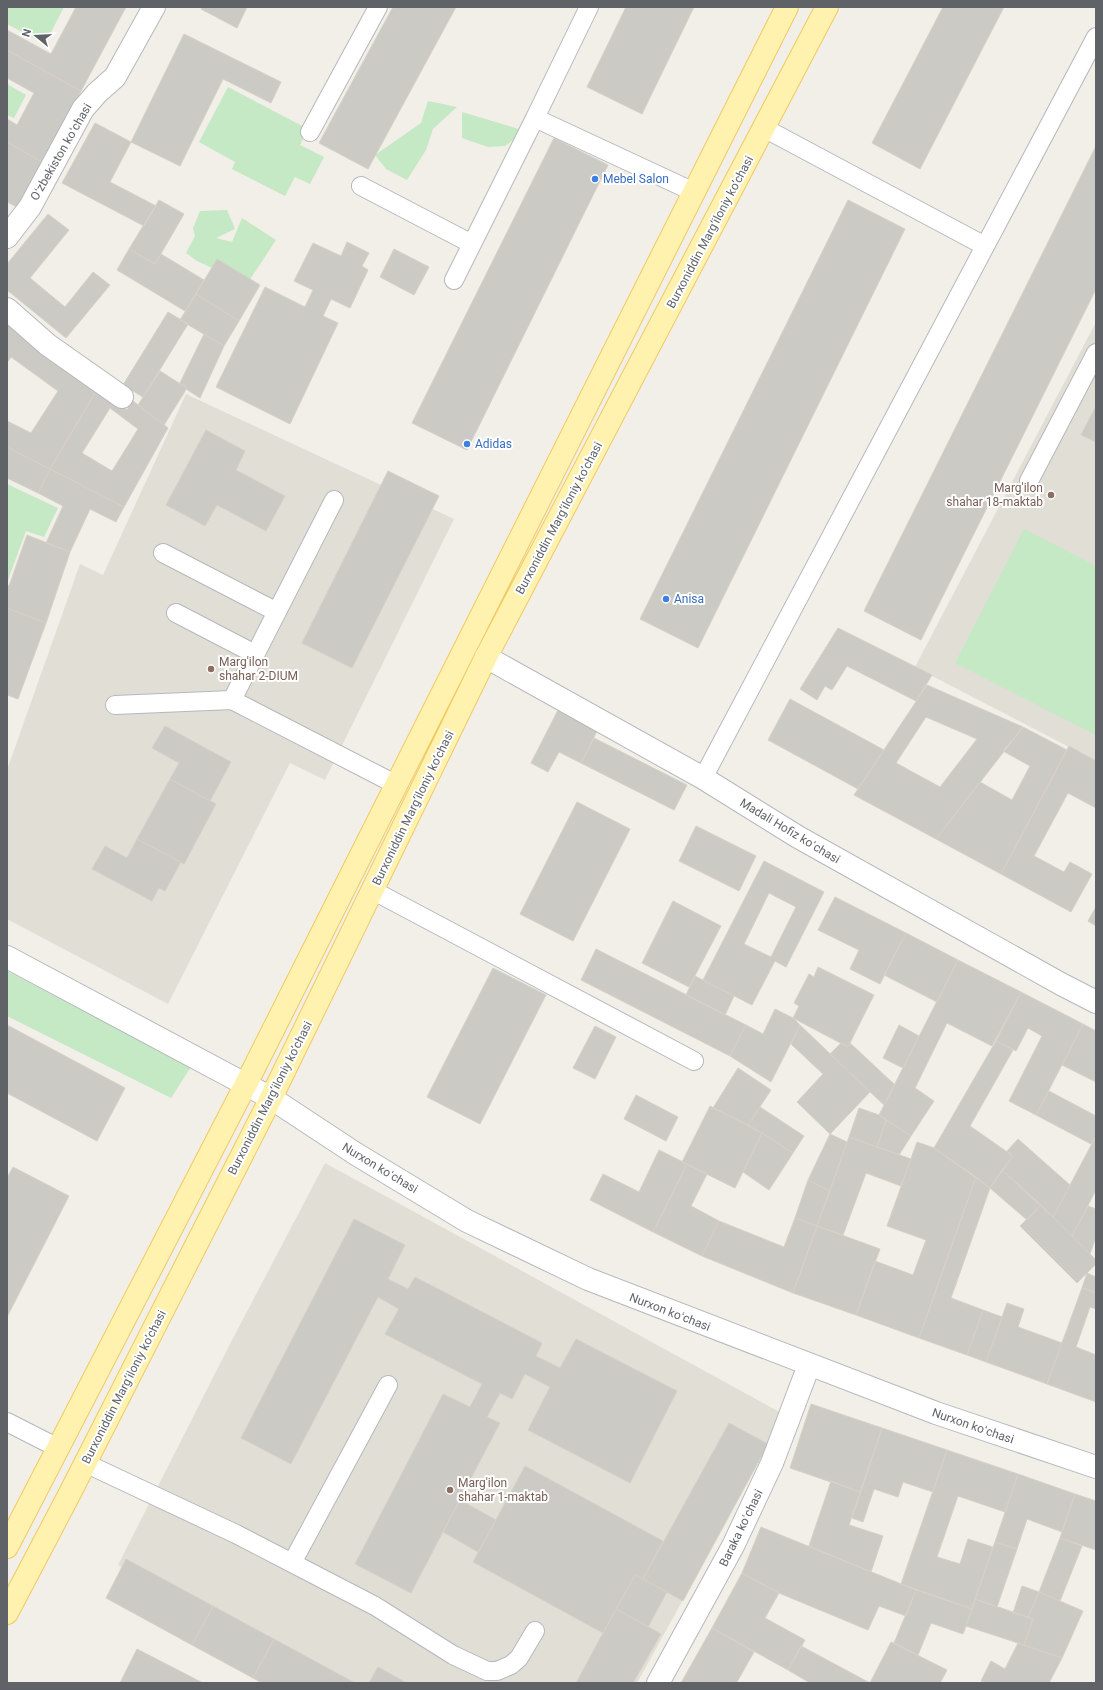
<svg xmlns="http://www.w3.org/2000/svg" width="1103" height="1690" font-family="Roboto,sans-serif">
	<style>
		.education { fill: #e1ded6 }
		.green { fill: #c5e8c5 }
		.building { fill: #cccac5; stroke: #d6d1c6; fill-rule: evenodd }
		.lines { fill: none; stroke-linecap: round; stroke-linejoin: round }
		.lane-casing { stroke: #b5b8bc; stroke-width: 20 }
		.street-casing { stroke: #b5b8bc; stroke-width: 24 }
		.primary-casing { stroke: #f2c960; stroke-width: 24 }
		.lane { stroke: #fff; stroke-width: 18 }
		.street { stroke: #fff; stroke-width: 22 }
		.primary { stroke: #fff2af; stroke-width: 22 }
		.shop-dot { fill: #3f7fe0; stroke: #fff; stroke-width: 1.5 }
		.education-dot { fill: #8d6e63; stroke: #fff; stroke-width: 1.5 }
		.labels { text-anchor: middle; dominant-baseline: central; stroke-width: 4; stroke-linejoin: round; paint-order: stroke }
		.street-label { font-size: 12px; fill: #5f6368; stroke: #fff }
		.shop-label { font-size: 12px; fill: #366cbe; stroke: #fff; text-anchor: start }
		.education-label { font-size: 12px; fill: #785e54; stroke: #fff; text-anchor: start }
	</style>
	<rect width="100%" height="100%" fill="#f1efe8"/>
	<path class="education" d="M1096,322V761L915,667Z
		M186,394L454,519L325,780L290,763L168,1004L7,919V770L80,564L103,575Z
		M325,1163L785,1415L637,1683H349L118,1565L230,1344Z"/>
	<path class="green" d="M9,7H64L45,44L7,24V10Z
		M7,84L26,95L14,118L7,115Z
		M228,87L308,129L300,145L324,157L310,184L295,177L285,196L232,169L235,162L199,142Z
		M428,101L457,107L433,129L426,150L407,180L386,169L375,155L421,123Z
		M462,112L526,131L505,146L488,147L462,138Z
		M227,210L235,229L216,238L232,242L242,218L276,240L247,284L197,261L186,253L195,236L193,228L200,211Z
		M7,484L58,508L44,537L26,531L8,580Z
		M1024,529L1096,566V735L955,663Z
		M7,971L191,1067L171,1098L7,1016Z"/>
	<path class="building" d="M76,7H126L81,91L7,50V30L51,54Z
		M202,7H247L237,28L201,9Z
		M393,7H456L368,169L319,143Z
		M626,7H694L642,114L587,87Z
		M943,7H1004L920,169L872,143Z
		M184,34L281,82L271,103L223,79L180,166L131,142Z
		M7,50L81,91L42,162L7,142V119L17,125L34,93L7,78Z
		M95,123L131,142L110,182L156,206L144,226L62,183Z
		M554,138L608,165L467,450L412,423Z
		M7,142L42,162L17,207L7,202Z
		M1096,146V289L921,640L864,611Z
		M159,200L184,214L155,264L129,249Z
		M848,200L905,229L698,648L640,619Z
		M48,214L69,230L30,278L65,307L93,272L110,285L66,338L7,290V264Z
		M347,242L369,253L362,266L368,270L350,308L331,299L323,316L338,323L290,424L216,387L265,287L305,307L313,290L294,281L313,243L341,256Z
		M129,249L155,264L161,254L204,280L185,311L117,270Z
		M394,249L429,267L414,295L380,277Z
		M217,259L260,285L239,321L196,294Z
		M196,294L239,321L224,346L180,320Z
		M168,312L188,324L143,397L123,385Z
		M7,322L96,391L50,469L7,447V421L31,433L58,391L11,357L7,363Z
		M204,334L224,346L200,398L186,389L187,388L180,383Z
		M160,371L187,388L164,425L138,405Z
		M98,388L127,410L133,401L168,428L124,507L50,469ZM110,408L138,429L112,471L82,453Z
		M1096,406V442L1081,435Z
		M206,430L245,451L236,470L285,496L266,531L217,505L205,526L166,505Z
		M7,447L50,469L38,493L7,478Z
		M50,469L124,507L116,522L90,509L70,552L46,543L63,506L38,493Z
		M388,471L439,496L352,668L302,643Z
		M27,535L70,552L46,623L7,608V585L9,586Z
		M7,608L46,623L18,699L7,695Z
		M838,628L932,675L916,701L847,666L832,690L825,686L817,700L800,689Z
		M927,685L1023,727L936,839L854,795ZM926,717L977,739L940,787L896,763Z
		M790,699L884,750L858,789L768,740Z
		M559,708L598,729L581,763L559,752L548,772L531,763Z
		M165,726L231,762L210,801L170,779L179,763L152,748Z
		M1023,727L1067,750L1001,874L936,839L980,782L1012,800L1030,766L1003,751Z
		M594,738L687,785L674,810L581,763Z
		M1069,746L1096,761V808L1068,793L1034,856L1064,872L1070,862L1092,874L1071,912L1001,874Z
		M170,779L216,804L184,864L137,839Z
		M577,802L630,829L573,941L520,914Z
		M696,826L756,856L739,891L679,861Z
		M137,839L181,862L165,891L159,888L152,901L92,869L105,846L127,858Z
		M764,861L824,892L786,967L775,961L752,1005L703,980ZM769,893L796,907L771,957L744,944Z
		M835,897L906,933L880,984L850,969L859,950L818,930Z
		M673,901L721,926L689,987L642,963Z
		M1096,907V926L1088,921Z
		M906,933L958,960L937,1002L884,975Z
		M596,949L746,1025L730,1056L581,980Z
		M958,960L1021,992L992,1046L947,1023L915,1088L934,1101L911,1136L879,1115Z
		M818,967L874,995L848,1047L793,1018L799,1006L794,1003L809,974L814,977Z
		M493,968L546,995L480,1124L427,1097Z
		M695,976L734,996L725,1015L686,995Z
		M1021,992L1083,1024L1036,1115L1009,1101L1042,1036L1028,1028L1016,1051L996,1041Z
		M775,1009L793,1018L800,1025L771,1082L730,1056L746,1025L763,1034Z
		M1083,1024L1096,1031V1082L1062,1065Z
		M7,1025L125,1088L97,1141L7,1093Z
		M800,1025L870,1092L830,1134L797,1102L823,1074L791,1044Z
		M899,1025L919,1036L903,1068L883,1058Z
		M595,1026L616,1037L595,1079L573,1068Z
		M996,1041L1013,1050L970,1126L1013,1156L990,1188L934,1148Z
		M841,1043L848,1047L850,1043L895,1085L884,1105L830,1054Z
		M738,1068L771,1090L748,1125L713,1108Z
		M1049,1091L1096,1116V1136L1091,1144L1036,1115Z
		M636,1095L678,1117L666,1141L624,1119Z
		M710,1106L762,1133L735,1188L682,1162Z
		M760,1107L804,1136L793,1153L762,1133L748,1125Z
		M859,1108L879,1115L886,1120L877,1147L849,1137Z
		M886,1120L911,1136L899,1155L877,1147Z
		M762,1133L793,1153L769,1190L743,1172Z
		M830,1134L847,1142L830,1191L808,1180Z
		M849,1137L911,1159L901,1186L866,1173L843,1235L817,1226Z
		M1095,1138L1096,1190L1072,1236L1053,1217Z
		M1018,1139L1070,1185L1053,1217L1002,1170L1013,1156L1007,1151Z
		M917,1142L934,1148L976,1177L919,1338L856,1315L875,1261L913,1275L926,1240L887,1226Z
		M659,1150L687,1164L653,1232L590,1200L603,1174L639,1192Z
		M687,1164L707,1174L691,1206L719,1221L702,1256L653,1232Z
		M13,1167L69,1196L7,1317V1178Z
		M1002,1170L1041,1205L1027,1220L990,1188Z
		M976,1177L990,1188L951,1298L983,1310L967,1355L919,1338Z
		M808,1180L830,1191L817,1226L795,1218Z
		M1041,1205L1096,1260V1264L1077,1283L1020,1226Z
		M1088,1206L1096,1209V1237L1090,1254L1072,1236Z
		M795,1218L817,1226L793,1293L702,1256L719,1221L784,1247Z
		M354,1219L405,1245L388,1279L408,1289L415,1277L542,1343L536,1356L560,1368L576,1339L677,1391L630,1483L528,1430L550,1387L525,1374L512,1399L500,1393L487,1417L500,1423L411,1593L355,1564L443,1394L470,1407L482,1384L385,1334L399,1309L378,1297L291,1464L241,1438Z
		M817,1226L880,1249L856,1315L793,1293Z
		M1087,1273L1096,1277V1293L1082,1288Z
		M1082,1288L1096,1293V1309L1090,1307L1076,1347L1096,1355V1402L1047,1384Z
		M1007,1303L1024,1309L1018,1327L1062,1343L1047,1384L986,1362Z
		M983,1310L1002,1317L986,1362L967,1355Z
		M811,1404L882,1428L860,1492L790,1468Z
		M729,1423L768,1444L683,1601L643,1579Z
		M882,1428L947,1450L933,1492L903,1482L898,1497L874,1489L863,1522L852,1518Z
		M947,1450L1018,1474L1005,1512L958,1496L937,1557L960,1564L968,1539L993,1547L972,1609L901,1584Z
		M525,1466L663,1541L643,1579L635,1575L603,1633L473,1562Z
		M1018,1474L1075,1494L1062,1532L1027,1519L1017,1549L995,1542Z
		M831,1481L860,1492L849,1525L883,1536L871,1572L809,1546Z
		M1075,1494L1096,1501V1550L1060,1538Z
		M460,1500L496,1520L478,1552L443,1532Z
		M761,1527L916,1590L906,1616L879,1606L868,1630L779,1593L742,1573Z
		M1060,1538L1082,1546L1060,1601L1039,1592Z
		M995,1542L1017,1549L997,1607L975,1599Z
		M126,1559L213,1606L192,1645L106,1598Z
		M742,1573L779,1593L765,1618L805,1640L788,1670L712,1628Z
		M635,1575L667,1592L648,1627L616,1609Z
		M1022,1586L1039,1592L1028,1617L1013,1613Z
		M916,1590L972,1609L963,1634L931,1623L918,1655L894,1643Z
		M1039,1592L1083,1611L1062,1658L1024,1645L1033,1619L1028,1617Z
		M975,1599L1033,1619L1024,1645L966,1626Z
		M213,1606L274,1639L253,1678L192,1645Z
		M616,1609L661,1634L633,1683H576Z
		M712,1628L754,1652L737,1682L681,1683Z
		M274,1639L355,1683H262L253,1678Z
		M891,1642L947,1670L940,1683H870Z
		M1018,1643L1062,1658L1049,1683H986L981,1681L991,1661L1005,1669Z
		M801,1646L870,1683H810L788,1670Z
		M137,1649L203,1683H120Z
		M378,1667L405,1682V1683H369Z"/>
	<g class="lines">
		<g class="lane-casing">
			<path id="lane" d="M589,7L535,118L694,192
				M764,128L985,246
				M310,132L378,7
				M361,186L472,244
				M454,280L535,118
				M1029,481L1096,353
				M334,500L232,700L397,785
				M163,553L277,612
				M176,613L255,654
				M115,705L232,700
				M703,778L1096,37
				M372,890L694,1061
				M7,1422L58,1448
				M85,1463L236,1534L292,1563L375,1606L453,1655L487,1671H497L511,1665L519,1658L535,1631
				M292,1563L388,1385"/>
		</g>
		<g class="street-casing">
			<path id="street" d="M7,237L30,207L83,109L97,93L115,77L154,7
				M7,309L48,345L122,397
				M486,657L703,778L798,837L1061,984L1096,1002
				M7,957L271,1098L356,1154L467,1221L588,1279L936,1413L1096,1467
				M658,1683L733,1546L772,1463L809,1365"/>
		</g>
		<g class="primary-casing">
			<path id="primary" d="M7,1547L246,1084L787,7
				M7,1613L70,1493L271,1098L486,657L827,7"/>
		</g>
		<use href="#lane" class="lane"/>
		<use href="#street" class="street"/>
		<use href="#primary" class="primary"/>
	</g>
	<g class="shop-dot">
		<circle cx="595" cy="179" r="4"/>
		<circle cx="467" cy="444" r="4"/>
		<circle cx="666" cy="599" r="4"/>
	</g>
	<g class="education-dot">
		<circle cx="1051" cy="495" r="4"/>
		<circle cx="211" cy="669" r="4"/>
		<circle cx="450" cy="1490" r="4"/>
	</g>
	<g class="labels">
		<g class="street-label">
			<text transform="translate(61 152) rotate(-60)">Oʻzbekiston koʻchasi</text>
			<text transform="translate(710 232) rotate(-62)">Burxoniddin Marg’iloniy ko’chasi</text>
			<text transform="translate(559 518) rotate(-62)">Burxoniddin Marg’iloniy ko’chasi</text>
			<text transform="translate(413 808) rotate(-64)">Burxoniddin Marg’iloniy ko’chasi</text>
			<text transform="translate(790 831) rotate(31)">Madali Hofiz koʻchasi</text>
			<text transform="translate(270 1098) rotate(-63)">Burxoniddin Marg’iloniy ko’chasi</text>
			<text transform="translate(380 1168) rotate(31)">Nurxon koʻchasi</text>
			<text transform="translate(670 1312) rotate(21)">Nurxon koʻchasi</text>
			<text transform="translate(124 1387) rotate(-63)">Burxoniddin Marg’iloniy ko’chasi</text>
			<text transform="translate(973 1426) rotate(19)">Nurxon koʻchasi</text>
			<text transform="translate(741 1528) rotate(-64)">Baraka koʻchasi</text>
		</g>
		<g class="shop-label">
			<text x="603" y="179">Mebel Salon</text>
			<text x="475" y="444">Adidas</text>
			<text x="674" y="599">Anisa</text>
		</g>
		<g class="education-label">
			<text x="1043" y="488" text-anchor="end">Marg'ilon<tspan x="1043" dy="14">shahar 18-maktab</tspan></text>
			<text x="219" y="662">Marg'ilon<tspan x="219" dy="14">shahar 2-DIUM</tspan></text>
			<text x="458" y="1483">Marg'ilon<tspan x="458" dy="14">shahar 1-maktab</tspan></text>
		</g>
	</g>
	<rect width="1103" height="1690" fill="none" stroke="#5f6368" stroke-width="16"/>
	<g transform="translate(36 36) rotate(288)" stroke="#ffffff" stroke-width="3" paint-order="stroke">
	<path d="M0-3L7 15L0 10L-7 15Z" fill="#5f6368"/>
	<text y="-6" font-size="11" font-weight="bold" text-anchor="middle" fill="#5f6368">N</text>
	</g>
</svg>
